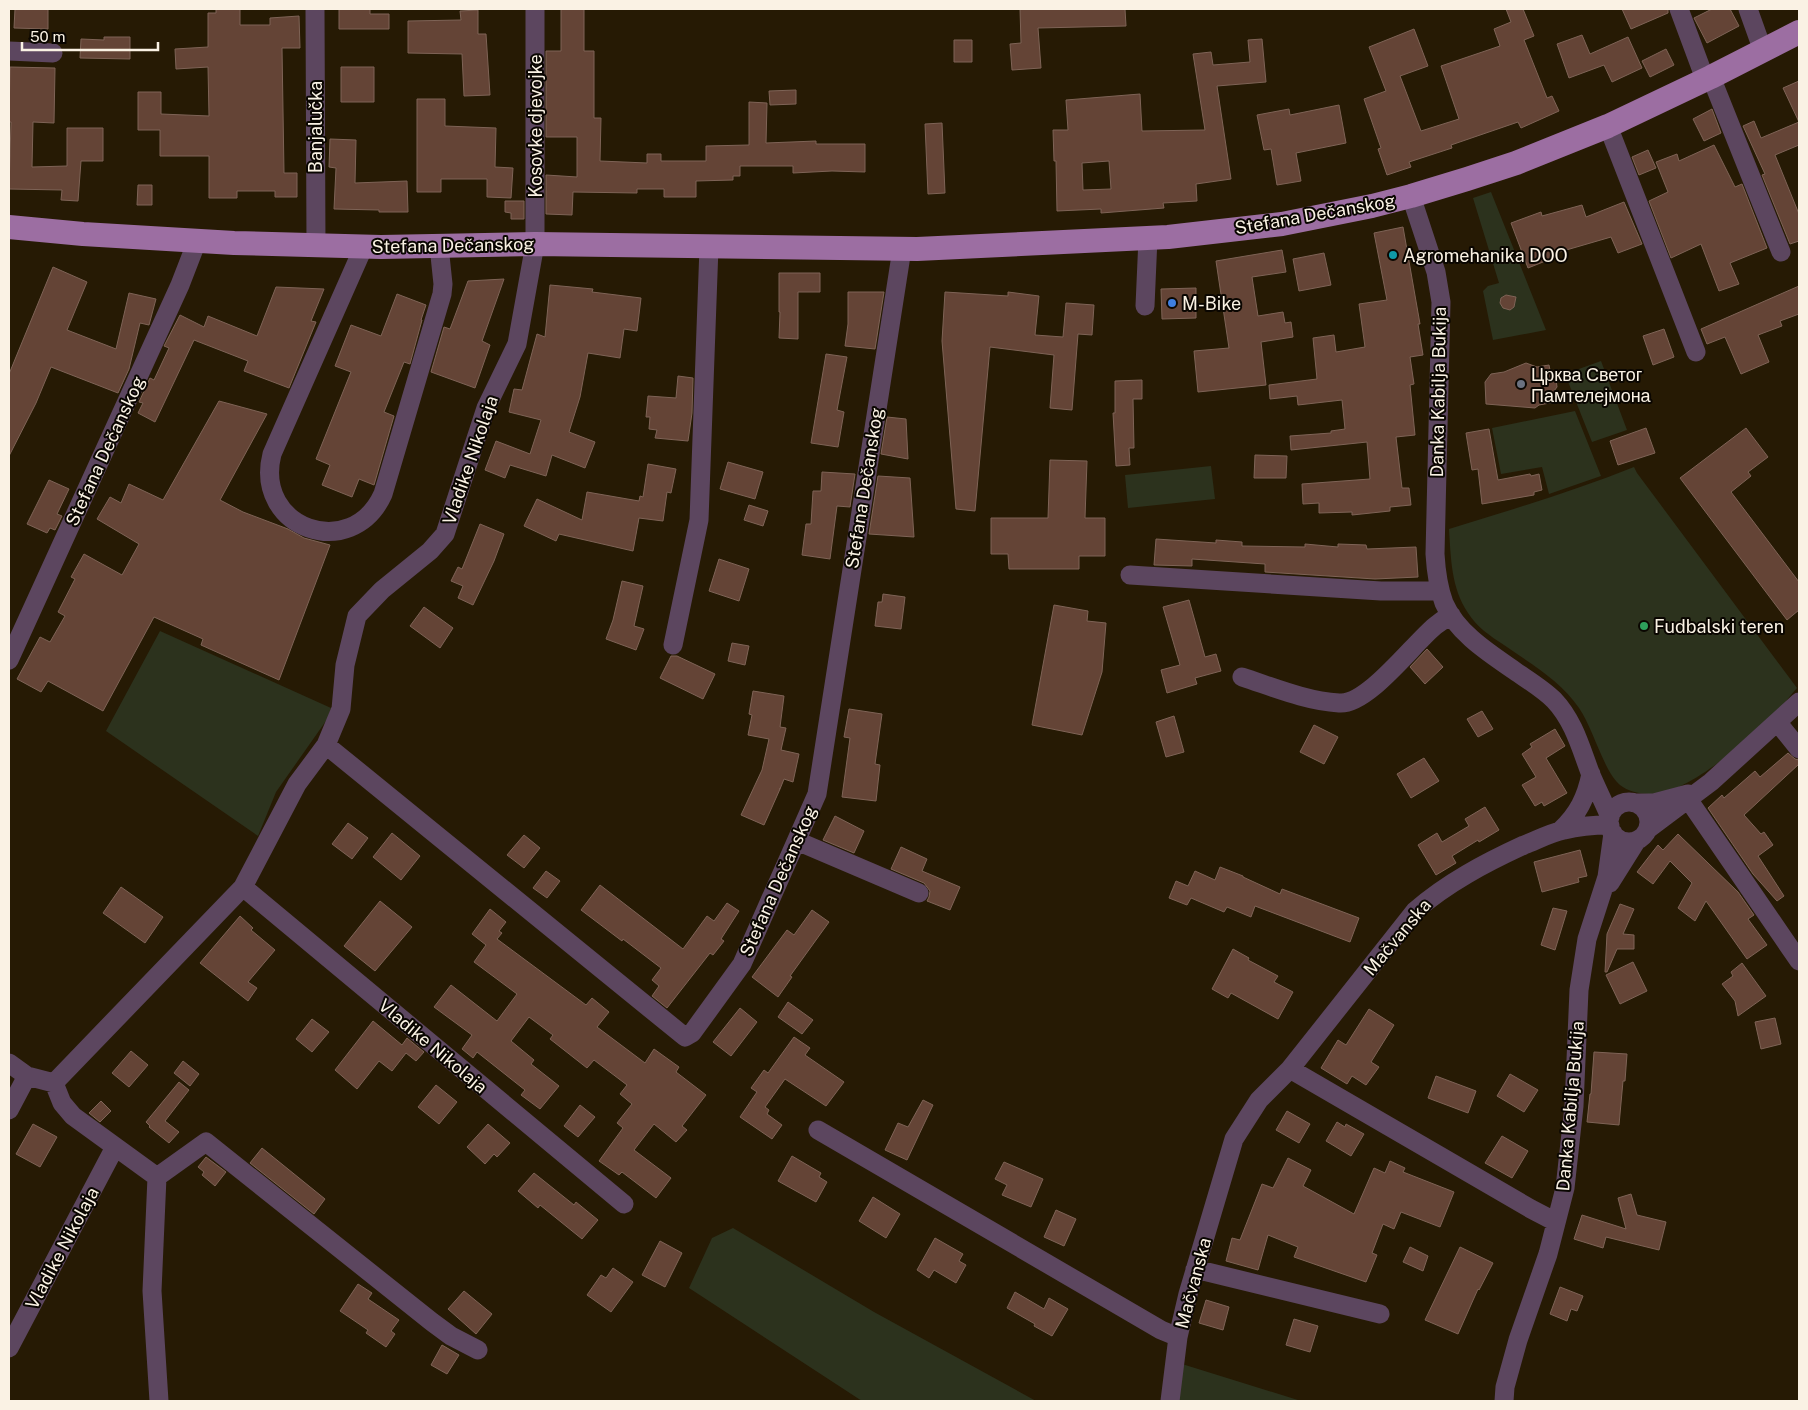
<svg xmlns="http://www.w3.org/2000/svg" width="1808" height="1410" font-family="'Public Sans',sans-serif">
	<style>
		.green { fill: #2c321d }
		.building { fill: #644436; stroke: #7e6356; fill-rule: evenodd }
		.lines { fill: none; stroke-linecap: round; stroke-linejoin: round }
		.minor { stroke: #5c465f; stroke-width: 19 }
		.major { stroke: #9c6ea2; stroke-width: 24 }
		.culture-dot { fill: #0f9aa8; stroke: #0a0601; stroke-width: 2 }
		.shop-dot { fill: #3f7fe0; stroke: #0a0601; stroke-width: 2 }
		.worship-dot { fill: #6b7280; stroke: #0a0601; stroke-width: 2 }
		.leisure-dot { fill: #2e9e5b; stroke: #0a0601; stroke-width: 2 }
		.labels { text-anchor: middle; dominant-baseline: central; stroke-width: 4; stroke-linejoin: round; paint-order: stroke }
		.street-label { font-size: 18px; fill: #faf2e4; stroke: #0a0601 }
		.poi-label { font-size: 18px; fill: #faf2e4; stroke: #0a0601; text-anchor: start }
	</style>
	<rect width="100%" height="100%" fill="#261a04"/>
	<path class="green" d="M1491,192L1546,330L1493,340L1483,291L1488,286L1499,283L1473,198Z
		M1601,361L1627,430L1592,442L1565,374Z
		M1575,411L1601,476L1549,494L1542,467L1501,474L1492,428Z
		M1211,466L1215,499L1128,508L1125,475Z
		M1634,467L1637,473L1797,688C1788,698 1781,708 1772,717C1747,741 1684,797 1649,794C1640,794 1627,791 1620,785C1604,772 1593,728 1579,708C1561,681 1531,664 1504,645C1490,636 1477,627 1468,613C1451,587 1451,559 1449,529C1511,510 1574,491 1634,467Z
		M160,631L331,708L328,718L276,792L258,836L106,731Z
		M733,1228L874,1312L1036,1401H862L689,1288L712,1238Z
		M1182,1364L1301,1401H1176Z"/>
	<path class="building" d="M15,9H48V29L14,28Z
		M216,9H240V25H270V18L299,16L300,48H282L284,173H297V197H275V191H237V198H209V156H160V130H138V92H161V114L209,116L208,67L176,69L175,49L208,47V13H216Z
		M339,9H370V14H389V29H339Z
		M561,9H584V51H594V118H601L600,161L647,163V154H661V161H706V146L749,145V102L767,103L766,143L816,141V144H865V172L832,171L793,173V166H740V176H733V180L696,181V197H664V189H637V193L573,192L572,215L546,214V175L577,177V137H546V51H561Z
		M1020,9H1125L1126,26L1038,28L1041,68L1012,70L1010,44L1021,43Z
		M1506,9H1523L1534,36L1524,40L1547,98L1552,96L1559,111L1521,128L1518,122L1451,145L1452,148L1409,162L1411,167L1387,175L1378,149L1381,148L1364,99L1386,91L1369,47L1414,29L1428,66L1400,76L1421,131L1459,119L1441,66L1500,46L1494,29L1511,22Z
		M1622,9H1668V13L1631,29Z
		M1712,9H1730L1739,26L1707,43L1694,18Z
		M478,10V34H486L490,95L464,96L462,54L408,53V21L461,20L460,11Z
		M1582,35L1590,54L1628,37L1642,68L1612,82L1604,65L1569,78L1557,44Z
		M104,37H130V59L80,58L81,39L104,40Z
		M1262,39L1266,82L1217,86L1231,179L1196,184L1197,201L1163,203L1164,208L1101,213V209L1057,211L1056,161H1054L1053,130H1068L1066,100L1140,94L1142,131L1205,130L1193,54L1211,52L1213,65L1250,62L1248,40ZM1109,161L1111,189L1083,190L1082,163Z
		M954,40H972V62H954Z
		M1666,49L1674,65L1650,77L1642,61Z
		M10,67L55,68L54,123L33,122L32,167L67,166V128H103V161H81L78,201L61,200L62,190L9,189L11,122H9Z
		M341,67H374V102H341Z
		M1799,81V145L1775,155L1799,214V241L1790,244L1762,175L1765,174L1743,126L1754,121L1761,138L1799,122L1783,88Z
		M796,90V104L770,105L769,91Z
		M417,99H445V126L496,128L495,167L513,168L511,198L487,197V179H441V192H417Z
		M1339,105L1346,143L1296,153L1301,181L1277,185L1271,149L1264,150L1257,115L1289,109L1290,115Z
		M1712,109L1721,133L1704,141L1693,119Z
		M942,123L945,193L928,194L925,124Z
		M330,139L356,140L355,183L407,181L408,212H379V210L334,209L336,168L329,167Z
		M1714,145L1735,187L1742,184L1767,248L1730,263L1739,284L1719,291L1701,244L1671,258L1649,201L1668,192L1656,162L1677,154L1679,161Z
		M1648,150L1656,168L1639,175L1632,157Z
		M138,185H152V205H137Z
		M505,201H524V219H511V213L505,212Z
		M1624,202L1642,244L1618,253L1611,237L1556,253L1558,256L1528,268L1511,223L1541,212L1542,216L1582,205L1586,217Z
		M1403,227L1420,324H1418L1423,355L1410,357L1414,384L1410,385L1415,435L1396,437L1402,488H1409L1411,505L1390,507V511L1352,515V512L1319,513V503L1303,504L1302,484L1370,479L1367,442L1291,450L1290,436L1331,433V431L1345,429L1342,400L1298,405L1297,396L1270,399L1269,385L1317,379L1313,338L1334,335L1336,352L1365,347L1359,304L1387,300L1374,233Z
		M1282,250L1286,272L1252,277L1258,316L1283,312L1285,323L1291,322L1293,337L1261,342L1266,385L1198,392L1194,351L1229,348L1216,261Z
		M1324,253L1331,285L1299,291L1293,259Z
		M53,267L87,282L67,330L116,349L129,293L156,299L149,325L140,323L129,369L118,393L51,367L36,403L9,456V374Z
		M779,273H820V292H798V339L779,338L780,312H779Z
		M504,279L482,341L490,345L475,388L431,372L444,327L450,329L468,281Z
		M550,285L593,289L592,292L641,298L637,331L624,329L620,358L588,353L580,397L569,432L595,442L585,468L552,455L546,476L510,465L505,478L485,470L496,441L530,454L541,420L509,412L514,389L522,390L537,334L545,337Z
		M1799,286V314L1780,321L1782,326L1758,335L1769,362L1741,374L1725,337L1707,344L1701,329Z
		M276,287L324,289L311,321L316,322L289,388L244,371L248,361L194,340L155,422L138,413L143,403L139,402L150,378L154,380L169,348L164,346L180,315L204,327L208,316L257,336Z
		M1196,288V318L1162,319L1161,289Z
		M848,292H884L875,349L845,346L848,324Z
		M945,292L1008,296V292L1039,296L1035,335L1063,337L1066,303L1094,305L1092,335L1078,334L1072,410L1050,408L1054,355L990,347L975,511L956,509L942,341Z
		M397,294L426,305L421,320H422L410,364L404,362L384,412L394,416L374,485L359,479L352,497L322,485L330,465L316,459L351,372L335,366L351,325L381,336Z
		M1506,295L1516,297L1514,307L1510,310L1503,308L1500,303L1501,298Z
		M1664,329L1674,357L1653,365L1643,336Z
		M826,354L847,357L837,410L844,412L838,447L811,443Z
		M1526,363L1537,367L1549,365L1551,375L1556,379L1557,387L1554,391L1555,402L1539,405L1535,408L1486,404L1485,382L1491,374L1504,372Z
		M678,376L693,378L692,413L688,441L655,438L657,430L649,429L650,417H646L648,396L676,398Z
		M1142,380V399H1133L1134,448H1129L1130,465L1116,466L1113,413H1115V381Z
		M219,401L267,414L220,500L243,512L288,529L304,538L330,545L279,680L201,645L203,639L154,617L103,711L48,681L41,692L17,679L40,637L50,642L65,616L58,612L75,579L71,577L84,554L122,575L139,544L97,519L110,497L121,503L129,484L163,500Z
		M887,417L906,419L908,459L881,454Z
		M1646,428L1655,453L1618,465L1610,441Z
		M1746,428L1768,457L1748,472L1751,476L1731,492L1799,582V610L1787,620L1680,478Z
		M1489,429L1498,480L1530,474L1531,476L1539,474L1542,490L1534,492V495L1482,504L1478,469L1472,470L1466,433Z
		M1255,455L1287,456L1286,478H1254Z
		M1050,460L1087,461L1085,518H1105V556H1079V569H1009L1008,554H991V518H1048Z
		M728,462L763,472L755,499L720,489Z
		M648,464L676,469L671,493L667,492L663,521L639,518L633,551L559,534L556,541L524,526L537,499L582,520L587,492L639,501L640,496L643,497Z
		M822,472L855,474L850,507L837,506L830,559L802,555L806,524H811L813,491H821Z
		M878,476L910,478L914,537L869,534Z
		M49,480L69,489L57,514L62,516L55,530L50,528L47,533L27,524Z
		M749,505L768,511L763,526L744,520Z
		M480,524L504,534L494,561L473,605L458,598L463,586L451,581L458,567L462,569Z
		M1156,539L1216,543V540L1242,542V546L1305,547V544L1338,547V544L1366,545L1367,549L1416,547L1418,577L1375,579L1265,572V564L1192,559V566L1154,565Z
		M719,559L749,569L739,601L709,591Z
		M622,581L643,586L634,626L644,629L636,650L606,639L613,620Z
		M883,594L905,597L901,629L875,626L878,602H882Z
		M1189,600L1205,657L1216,654L1221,671L1195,678L1197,684L1167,693L1161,670L1180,665L1163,607Z
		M1054,605L1088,611L1087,621L1106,623L1102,672L1082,735L1032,725Z
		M424,607L453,628L440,648L410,626Z
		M732,643L749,646L745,665L728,661Z
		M1427,649L1443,667L1425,684L1410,667Z
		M671,656H677L715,674L703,699L660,678Z
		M753,691L784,696L780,727L786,728L781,750L799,754L793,782L784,779L780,789H779H780L764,825L741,815L762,770L769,739L748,735L752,715L749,714Z
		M849,709L882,714L875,764L880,765L876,801L842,797L850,738L844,737Z
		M1482,711L1493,729L1478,737L1467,719Z
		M1174,716L1184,752L1166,757L1156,722Z
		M1314,725L1338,737L1324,764L1300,752Z
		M1555,729L1565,746L1546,758L1567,793L1544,806L1542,802L1535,806L1522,785L1536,777L1522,754L1532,747L1530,744Z
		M1788,753L1795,759L1799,760V764L1744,815L1761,834L1764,832L1773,845L1758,856L1784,896L1777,901L1753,874L1708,808L1722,795L1724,798L1755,771L1760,777Z
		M1424,758L1439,781L1411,798L1397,774Z
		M1485,807L1499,830L1479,842L1478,840L1452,856L1456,863L1436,875L1418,845L1437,833L1442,842L1469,826L1465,819Z
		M835,816L864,831L854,853L823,840Z
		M348,823L368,838L352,859L332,844Z
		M392,833L420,856L401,880L373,857Z
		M1678,834L1738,892L1754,915L1748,919L1767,945L1747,959L1706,901L1695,921L1678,908L1692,883L1670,861L1653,884L1637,872L1658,845L1663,850Z
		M524,835L540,848L524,868L507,855Z
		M901,847L927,859L922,871L960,887L950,910L927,901L929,897L930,891L924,883L891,869Z
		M1580,850L1587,876L1578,878L1579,882L1542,892L1534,862Z
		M1220,867L1243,876V877L1280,894L1282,889L1359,918L1350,942L1255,906L1251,917L1227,907L1224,912L1191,898L1187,905L1169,898L1176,881L1188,886L1195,871L1215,880Z
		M546,871L560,881L547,898L533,888Z
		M600,885L683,949L707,916L714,921L727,903L739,911L721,939L724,941L713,955L710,953L667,1008L652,996L659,986L652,980L661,968L623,939L622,941L581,910Z
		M121,887L163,917L145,943L103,913Z
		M380,901L412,927L375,971L344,946Z
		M1620,904L1634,909L1623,934L1634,935V949H1617L1607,972H1605L1607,934Z
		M1553,908L1567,911L1555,950L1541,945Z
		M490,909L506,922L499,931L502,933L497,939L586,1005L592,998L609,1012L597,1027L645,1063L654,1049L679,1067L676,1072L706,1095L682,1126L687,1130L676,1142L654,1124L634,1150L671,1178L656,1198L622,1172L619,1175L599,1161L623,1128L617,1123L632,1104L620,1094L627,1085L594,1060L587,1068L550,1039L553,1035L529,1017L511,1041L534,1060L531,1064L559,1086L540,1109L521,1095L525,1090L477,1052L473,1058L462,1049L472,1035L434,1007L451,985L497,1021L517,994L474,962L486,945L472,934Z
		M812,910L829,922L790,976L792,977L778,997L752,977L787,930L794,935Z
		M240,916L253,928L251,930L275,950L248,982L257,988L248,1001L200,963Z
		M1233,949L1249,958L1248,960L1278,976L1274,982L1293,992L1278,1019L1231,993L1228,998L1212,989Z
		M1633,962L1647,991L1620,1004L1606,975Z
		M1742,963L1766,996L1738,1016L1735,1001L1722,984L1733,976L1731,972Z
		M788,1002L813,1020L802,1034L778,1017Z
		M740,1008L757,1022L731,1056L713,1042Z
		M1369,1009L1394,1025L1371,1062L1379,1067L1366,1085L1352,1076L1347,1084L1321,1068L1338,1040L1346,1045Z
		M1775,1018L1781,1044L1761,1049L1755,1022Z
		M312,1019L329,1032L312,1052L296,1039Z
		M373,1021L402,1045L407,1038L424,1052L416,1061L406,1053L392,1071L379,1061L357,1089L335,1070Z
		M794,1037L810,1048L805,1055L844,1082L826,1106L785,1079L765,1107L769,1110L767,1114L782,1125L772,1139L740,1117L757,1092L751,1088L764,1070L768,1073Z
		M131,1051L148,1065L129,1087L112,1073Z
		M1594,1052L1627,1054L1625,1081H1623L1619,1125L1587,1122L1590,1094H1591Z
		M183,1061L199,1074L190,1086L174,1073Z
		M1510,1074L1538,1090L1524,1112L1497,1096Z
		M1436,1076L1476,1091L1468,1113L1428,1098Z
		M179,1082L189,1090L165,1121L179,1132L169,1143L149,1127L150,1126L146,1122Z
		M436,1085L457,1102L439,1124L418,1107Z
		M923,1100L933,1105L907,1160L885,1150L898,1123L908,1127Z
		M101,1101L111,1111L100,1122L89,1113Z
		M580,1105L595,1117L578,1137L564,1126Z
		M1287,1111L1310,1124L1299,1143L1276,1130Z
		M1337,1122L1345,1127L1346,1124L1364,1134L1351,1156L1326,1141Z
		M33,1124L57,1137L40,1167L16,1154Z
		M488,1124L510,1143L497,1157L494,1154L485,1164L467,1147Z
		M1502,1136L1528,1151L1512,1178L1485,1163Z
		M262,1148L325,1199L314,1214L250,1163Z
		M792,1156L821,1173L819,1177L827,1182L816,1202L778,1181Z
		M206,1157L226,1172L215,1186L202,1175L204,1172L198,1167Z
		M1288,1158L1311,1170L1303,1186L1354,1214L1374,1168L1385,1173L1390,1161L1405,1168L1403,1172L1454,1192L1440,1227L1401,1212L1394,1229L1383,1224L1372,1253L1377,1255L1366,1282L1294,1257L1298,1247L1268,1235L1258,1270L1226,1261L1232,1238L1240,1240L1262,1184L1273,1188Z
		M1004,1162L1043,1179L1031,1207L1002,1195L1007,1185L995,1179Z
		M534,1173L574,1205L576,1202L598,1220L582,1239L540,1205L538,1208L518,1191Z
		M1631,1194L1637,1215L1666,1222L1659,1250L1606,1237L1603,1248L1574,1239L1582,1215L1626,1229L1618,1198Z
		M873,1197L900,1214L886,1238L859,1221Z
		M1056,1210L1076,1219L1064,1246L1044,1237Z
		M935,1238L963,1254L959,1261L966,1265L956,1283L934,1270L929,1278L917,1270Z
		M660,1241L682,1253L665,1287L642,1275Z
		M1410,1247L1428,1256L1423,1271L1403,1262Z
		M1460,1247L1493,1263L1479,1290L1478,1289L1458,1334L1425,1320Z
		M613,1268L633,1282L611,1312L587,1295L601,1275L606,1278Z
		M358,1284L372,1293L368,1299L399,1320L391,1331L395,1334L386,1347L366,1333L368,1330L340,1311Z
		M1560,1287L1583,1296L1577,1311L1571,1309L1567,1321L1550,1314Z
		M464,1291L492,1314L476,1334L448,1309Z
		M1015,1292L1044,1309L1049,1298L1068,1309L1052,1336L1034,1326L1035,1324L1007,1308Z
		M1206,1300L1229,1307L1223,1330L1199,1323Z
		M1294,1319L1318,1326L1310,1352L1286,1345Z
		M442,1345L459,1355L447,1374L431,1365Z"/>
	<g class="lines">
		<path class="minor" d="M315,9L316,246
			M1679,9L1705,79
			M1748,9L1763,51
			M9,51L53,53
			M1711,77L1781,252
			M1608,126L1696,352
			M1411,196L1436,272L1441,302L1435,554C1436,571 1438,587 1444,603C1457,633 1489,653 1515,671C1528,680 1543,689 1554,700C1574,721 1581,749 1591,775C1597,789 1604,803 1610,817
			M364,246L272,454C253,529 352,563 383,494L442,294L443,284L439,246
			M1145,306L1148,238
			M1130,575L1381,591H1440
			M673,645L699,520L709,247
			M9,660L180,285L197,241
			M1242,677C1273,687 1306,701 1339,703C1367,706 1413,644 1435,626C1440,622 1446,618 1451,615
			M1778,723L1799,749
			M326,745L685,1037L692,1033L742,964L817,794L902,249
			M1688,799L1799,961
			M1609 822a20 20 0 1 1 40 0a20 20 0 1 1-40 0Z
			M1636,803H1654L1688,794
			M1561,830C1578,814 1586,798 1591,774
			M1647,830L1711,782L1799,702
			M797,841L919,893
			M1610,883L1637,840
			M243,887L624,1204
			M9,1063L27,1076L54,1083L243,887L297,784L326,745L341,709L345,665L357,616L382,590L430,551L445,534L486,408L517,344L535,244V9
			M1290,1069L1531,1209L1556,1222
			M54,1083L62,1103L73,1116L157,1177
			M9,1110L27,1076
			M818,1130L1161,1330L1178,1337
			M1195,1269L1380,1314
			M9,1348L115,1147
			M159,1401L152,1291L157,1177L206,1142L432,1322L451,1336L478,1350
			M1170,1401L1178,1337L1188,1294L1234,1139L1259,1100L1290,1069L1415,911C1447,883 1485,863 1524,845C1537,840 1550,833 1564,830C1579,826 1594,825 1610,825
			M1504,1401L1505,1387L1518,1340L1548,1254L1565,1188L1574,1106L1579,990L1587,939L1607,877L1613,833"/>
		<path class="major" d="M9,227L83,234L234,243L381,247L535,244L917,249L1168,237L1282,224L1372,206L1411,196L1467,179L1516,163L1608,126L1711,77L1799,32"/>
	</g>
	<circle class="culture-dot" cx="1393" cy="255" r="5"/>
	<circle class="shop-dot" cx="1172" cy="303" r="5"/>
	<circle class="worship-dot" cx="1521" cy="384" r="5"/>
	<circle class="leisure-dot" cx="1644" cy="626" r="5"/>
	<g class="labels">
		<g class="street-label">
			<text transform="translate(535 126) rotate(-90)">Kosovke djevojke</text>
			<text transform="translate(315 127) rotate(-90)">Banjalučka</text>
			<text transform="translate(1315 214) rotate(-10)">Stefana Dečanskog</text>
			<text transform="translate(453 245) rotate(-1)">Stefana Dečanskog</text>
			<text transform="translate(1438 392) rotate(-89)">Danka Kabilja Bukija</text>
			<text transform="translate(105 451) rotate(-65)">Stefana Dečanskog</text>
			<text transform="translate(470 460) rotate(-71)">Vladike Nikolaja</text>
			<text transform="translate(864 488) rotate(-81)">Stefana Dečanskog</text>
			<text transform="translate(778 881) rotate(-66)">Stefana Dečanskog</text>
			<text transform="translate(1397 937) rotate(-50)">Mačvanska</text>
			<text transform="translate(433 1046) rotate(40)">Vladike Nikolaja</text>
			<text transform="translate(1570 1106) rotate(-85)">Danka Kabilja Bukija</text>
			<text transform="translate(62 1248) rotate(-62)">Vladike Nikolaja</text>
			<text transform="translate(1193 1283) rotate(-75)">Mačvanska</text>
		</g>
		<g class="poi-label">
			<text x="1403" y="255">Agromehanika DOO</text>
			<text x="1182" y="303">M-Bike</text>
			<text x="1531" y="374">Црква Светог<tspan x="1531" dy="21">Памтелејмона</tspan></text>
			<text x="1654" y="626">Fudbalski teren</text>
		</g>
	</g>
	<rect width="1808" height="1410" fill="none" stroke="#faf2e4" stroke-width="20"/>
	<path d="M22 42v8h136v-8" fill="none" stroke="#faf2e4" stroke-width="2.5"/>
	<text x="30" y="42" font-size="15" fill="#faf2e4" stroke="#0a0601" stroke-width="4" paint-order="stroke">50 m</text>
</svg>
